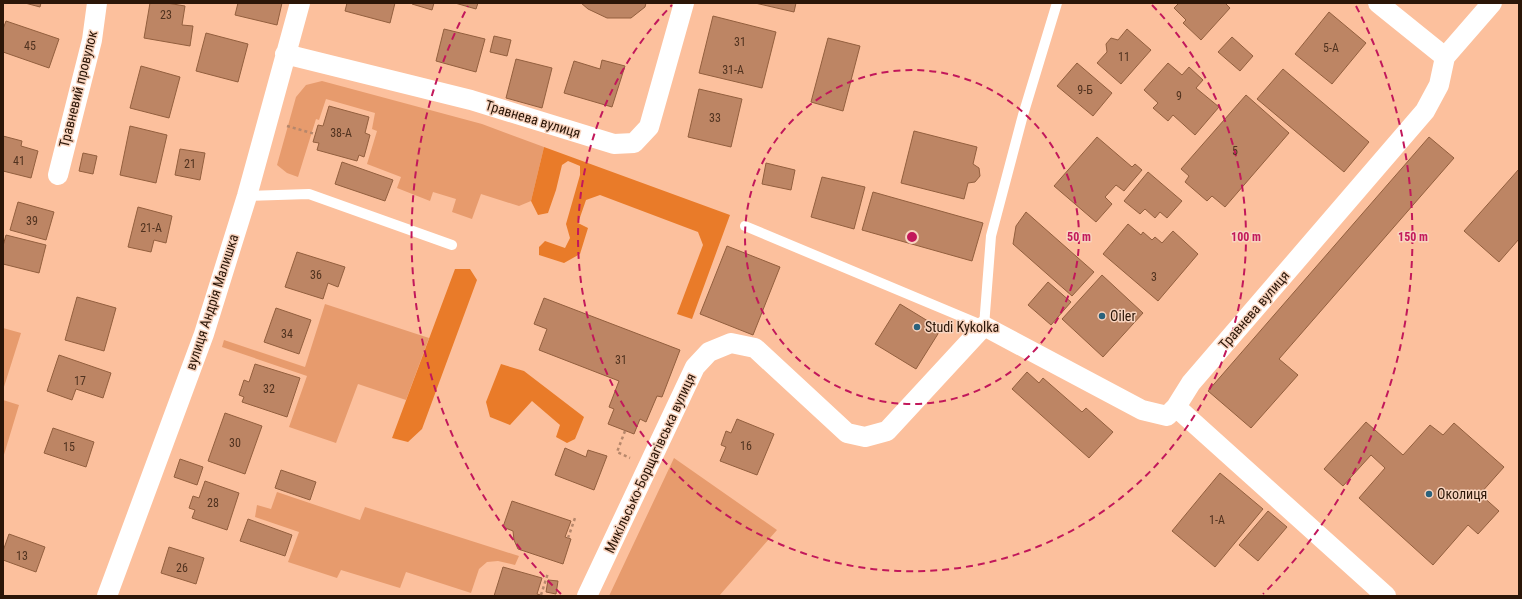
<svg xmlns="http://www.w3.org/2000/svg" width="1522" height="599" font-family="'Roboto Condensed',sans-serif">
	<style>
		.green { fill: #e79b6d }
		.forest { fill: #e97b29 }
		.building { fill: #bd8564; stroke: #935f3e }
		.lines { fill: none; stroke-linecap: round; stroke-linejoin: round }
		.path { stroke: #b7876b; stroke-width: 2.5; stroke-dasharray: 3 3; stroke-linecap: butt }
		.service { stroke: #fff; stroke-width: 10 }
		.minor { stroke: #fff; stroke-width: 20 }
		.ring { fill: none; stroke: #c2185b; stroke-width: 2; stroke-dasharray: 7 5 }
		.poi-dot { fill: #2a627c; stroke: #f8d4bf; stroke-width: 1.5 }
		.labels { text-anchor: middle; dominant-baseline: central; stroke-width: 3; stroke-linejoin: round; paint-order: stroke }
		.number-label { font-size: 12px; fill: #50321f }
		.street-label { font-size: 14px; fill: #2b1608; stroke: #f8d4bf }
		.poi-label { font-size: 14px; fill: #2b1608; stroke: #f8d4bf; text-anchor: start }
		.centre { fill: #c2185b; stroke: #f8d4bf; stroke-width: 2 }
		.ring-label { font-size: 12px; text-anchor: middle; font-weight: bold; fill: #c2185b; stroke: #f8d4bf; stroke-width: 3; stroke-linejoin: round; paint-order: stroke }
	</style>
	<rect width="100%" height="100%" fill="#fcc09d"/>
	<path class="green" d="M322,81L482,124L544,147L531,201L519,206L481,194L472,219L452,212L456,199L433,192L430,201L397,188L401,177L367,164L377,131L372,129L375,113L326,99L319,120L316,119L298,177L287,173L277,165L296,97L306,85Z
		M325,304L429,338L406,400L358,384L336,443L289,427L307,376L222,347L224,340L305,367Z
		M3,328L21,333L3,390Z
		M3,400L19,405L3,458Z
		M674,458L777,530L719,596H609Z
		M277,492L360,520L365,507L519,556L515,565L498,561L487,562L479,569L471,593L406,572L400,588L341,570L337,578L288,562L299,532L255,517L257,505L271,509Z"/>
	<path class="forest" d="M544,147L730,215L692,319L677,314L703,245L698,232L600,195L586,200L578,223L588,228L580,254L564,263L539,255V247L545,241L565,248L570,238L566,224L580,175V166L568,161L562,165L556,190L548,213L538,215L531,201Z
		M455,269H470L477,280L422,429L408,442L392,438Z
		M501,364L524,371L584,417L575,439L567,443L556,437L560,425L532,401L510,425L490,417L486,402Z"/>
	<path class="building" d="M25,3H41L40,7Z
		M150,3H167L185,6L182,25L193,26L190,46L144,38Z
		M238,3H282L277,25L235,15Z
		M347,3H395L390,23L345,11Z
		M413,3H434L432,10L412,4Z
		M455,3H478L476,9Z
		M581,3H646L645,7L631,18H607L588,9Z
		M755,3H796L794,12Z
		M1179,3H1225L1230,8L1201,40L1183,23L1186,20L1174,8Z
		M1329,12L1366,43L1332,84L1295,54Z
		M713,16L776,32L762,88L699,73Z
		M6,21L59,39L49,68L3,52V29Z
		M444,29L485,39L476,72L436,61Z
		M1127,29L1151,50L1121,84L1097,63L1107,52L1106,44L1111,38L1118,40Z
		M206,33L248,44L238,82L196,71Z
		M494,36L511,40L507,56L490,52Z
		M1232,37L1253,56L1240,71L1218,52Z
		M828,38L860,46L843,111L811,102Z
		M516,59L552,68L542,108L506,98Z
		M602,60L625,66L612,107L564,93L574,61L600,69Z
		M1077,63L1112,93L1093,116L1057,86Z
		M1168,63L1182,75L1189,67L1203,80L1196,88L1219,107L1195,135L1173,115L1168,121L1153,108L1158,103L1144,90Z
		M141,66L180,77L169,118L130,108Z
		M1283,69L1369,142L1344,172L1257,99Z
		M699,89L742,99L731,147L688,137Z
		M1246,95L1289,133L1225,207L1212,196L1207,201L1185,182L1189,176L1181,169Z
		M329,106L369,117L365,133L370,135L364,157L359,155L357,161L317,150L319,143L313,142L318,125L323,126Z
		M130,126L167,135L156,183L120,175Z
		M914,131L977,147L973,164L979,168L980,176L975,182L968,183L964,199L901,183Z
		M3,136L22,141L21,146L38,151L31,178L3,171Z
		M1097,137L1132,167L1135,164L1142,170L1124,191L1116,185L1105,197L1112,204L1096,222L1054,186Z
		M1429,137L1454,158L1279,359L1298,375L1251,428L1208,391Z
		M180,149L205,153L200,180L175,175Z
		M83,153L97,156L93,174L79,171Z
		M342,162L393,180L385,201L335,184Z
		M766,163L795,170L791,190L762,184Z
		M1519,169V239L1499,262L1464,231Z
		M1148,172L1182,201L1167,218L1160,212L1155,218L1145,209L1140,214L1124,201Z
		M822,177L865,187L854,229L811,217Z
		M873,192L983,223L972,261L862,230Z
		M18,202L54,212L46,240L10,230Z
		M138,207L172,216L166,243L154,240L151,252L128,247Z
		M1026,212L1094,272L1072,296L1013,244L1016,226Z
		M1128,224L1141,235L1143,232L1152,240L1155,237L1162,243L1173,231L1198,254L1158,301L1103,254Z
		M6,235L46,245L39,273L3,264V246Z
		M727,246L780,267L753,335L700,314Z
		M297,252L345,267L338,287L328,283L323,299L285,287Z
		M1102,275L1143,313L1103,357L1062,319Z
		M1048,282L1071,302L1051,325L1028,305Z
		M77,297L116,308L104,351L65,340Z
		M544,298L680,350L662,397L657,396L646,422L640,419L634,434L608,424L614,409L609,407L619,381L539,350L547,329L534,324Z
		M900,304L941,329L916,369L875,344Z
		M276,308L311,320L299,354L264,342Z
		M59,355L111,373L103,398L76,389L72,400L47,391Z
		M255,364L300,378L287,417L242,402L244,397L239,395L244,380L249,382Z
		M1027,372L1039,383L1043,378L1082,412L1086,408L1113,432L1089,458L1012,389Z
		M225,413L262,426L245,474L208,461Z
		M737,419L774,434L757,475L720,461L726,447L721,445L726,431L731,433Z
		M1366,422L1403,455L1430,425L1443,435L1454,423L1504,467L1480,494L1499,511L1478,534L1468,525L1433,565L1359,498L1385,468L1371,455L1343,486L1324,469Z
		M53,428L94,442L86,467L44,453Z
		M565,448L586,457L588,450L607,456L594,490L555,475Z
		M180,459L203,467L197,485L174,477Z
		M281,470L316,482L310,500L275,488Z
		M1220,473L1263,509L1215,567L1172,531Z
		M205,481L239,493L227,530L192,518L195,510L189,508L193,496L199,498Z
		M512,501L571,521L565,537L571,539L563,564L518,549L514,540L513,531L503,527Z
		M1268,511L1287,527L1258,561L1239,545Z
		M248,519L292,535L285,556L240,541Z
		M9,534L45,547L36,572L3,560V551Z
		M169,547L204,558L196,584L161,573Z
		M503,567L542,578L537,594L544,596H494Z
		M548,580L558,581L556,594L546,592Z"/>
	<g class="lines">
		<path class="path" d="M287,126L315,134
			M625,431L617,452L630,458
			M568,538L575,518
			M541,595L548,573"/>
		<path class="service" d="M247,196L309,194L452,245
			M745,226L984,326L991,236L1023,115L1057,3"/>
		<path class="minor" d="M1378,3L1445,57
			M285,54L471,100L614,144L634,143L649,127L684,3
			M58,175L92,40L97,3
			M107,596L204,334L247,196L300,3
			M587,596L695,367L709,352L731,343L755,348L847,433L865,437L887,431L984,326L1142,410L1167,416L1176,407
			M1386,596L1176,407L1191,383L1425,111L1439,85L1445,57L1492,3"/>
	</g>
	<g class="ring">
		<circle cx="912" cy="237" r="167"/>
		<path d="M1152 5A334 334 0 1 1 672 5"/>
		<path d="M561 594A501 501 0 0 1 468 6M1356 6A501 501 0 0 1 1263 594"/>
	</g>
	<g class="poi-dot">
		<circle cx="1102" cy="316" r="4"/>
		<circle cx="917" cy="327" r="4"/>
		<circle cx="1429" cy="494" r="4"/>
	</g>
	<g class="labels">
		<g class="number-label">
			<text x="166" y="15">23</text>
			<text x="740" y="42">31</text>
			<text x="30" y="46">45</text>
			<text x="1331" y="48">5-А</text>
			<text x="1124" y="57">11</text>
			<text x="733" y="70">31-А</text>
			<text x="1085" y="90">9-Б</text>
			<text x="1179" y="96">9</text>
			<text x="715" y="118">33</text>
			<text x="341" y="133">38-А</text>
			<text x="1235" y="151">5</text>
			<text x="19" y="161">41</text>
			<text x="190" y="164">21</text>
			<text x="32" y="221">39</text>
			<text x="151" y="228">21-А</text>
			<text x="316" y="275">36</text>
			<text x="1154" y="277">3</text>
			<text x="287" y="334">34</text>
			<text x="621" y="360">31</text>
			<text x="80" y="381">17</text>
			<text x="269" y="389">32</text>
			<text x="235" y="443">30</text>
			<text x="746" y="446">16</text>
			<text x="69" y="447">15</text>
			<text x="213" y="503">28</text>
			<text x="1217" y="520">1-А</text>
			<text x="22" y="556">13</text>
			<text x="182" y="568">26</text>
		</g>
		<g class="street-label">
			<text transform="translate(78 89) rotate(-76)">Травневий провулок</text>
			<text transform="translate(533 119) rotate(17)">Травнева вулиця</text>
			<text transform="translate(212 302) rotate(-72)">вулиця Андрія Малишка</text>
			<text transform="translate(1254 310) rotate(-49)">Травнева вулиця</text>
			<text transform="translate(650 463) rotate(-65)">Микільсько-Борщагівська вулиця</text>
		</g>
		<g class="poi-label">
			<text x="1110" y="316">Oiler</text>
			<text x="925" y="327">Studi Kykolka</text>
			<text x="1437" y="494">Околиця</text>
		</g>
	</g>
	<circle cx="912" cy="237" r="6" class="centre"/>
	<g class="ring-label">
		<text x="1079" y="241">50 m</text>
		<text x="1246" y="241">100 m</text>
		<text x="1413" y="241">150 m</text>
	</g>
	<rect width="1522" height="599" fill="none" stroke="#2b1608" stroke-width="8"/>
</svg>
